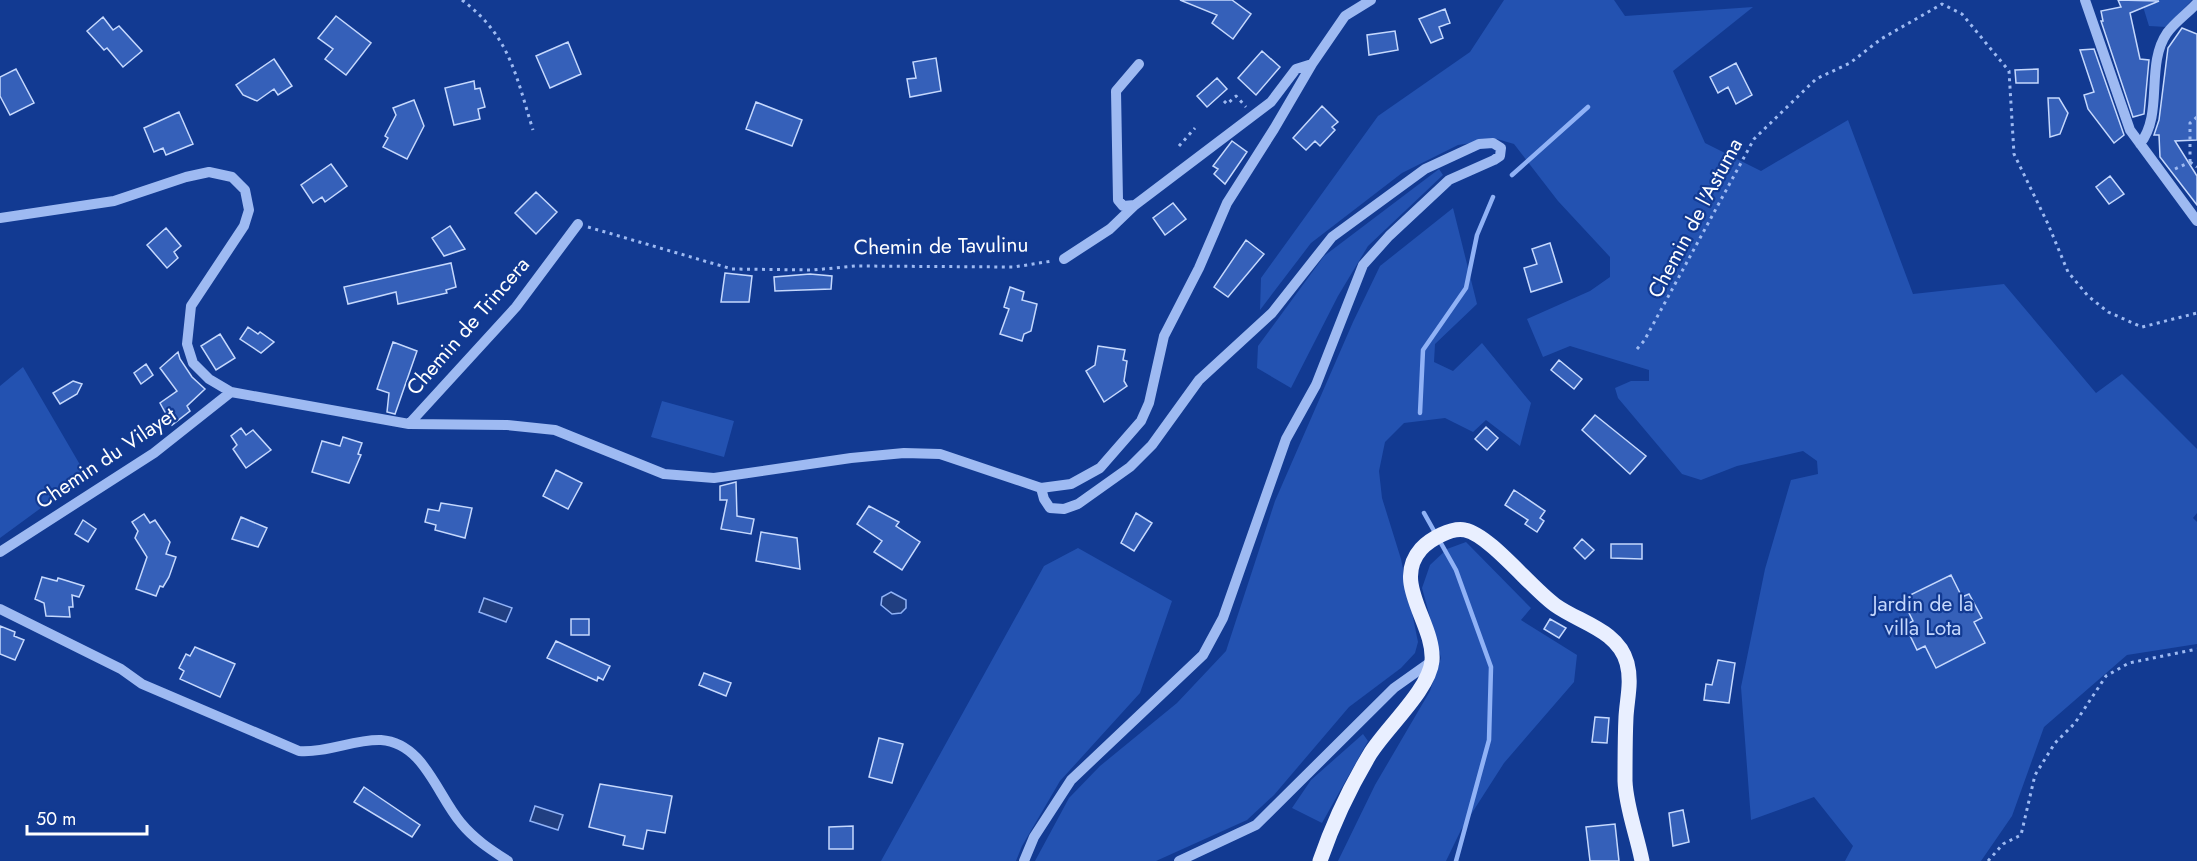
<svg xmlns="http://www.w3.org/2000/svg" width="2197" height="861" font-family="Jost,sans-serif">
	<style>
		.green { fill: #2352b1 }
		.water { fill: #213f81; stroke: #90b2f6; stroke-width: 1.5 }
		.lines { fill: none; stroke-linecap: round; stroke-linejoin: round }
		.stream { stroke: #90b2f6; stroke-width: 4.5 }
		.building { fill: #3560b9; stroke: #c5d8fd; stroke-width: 1.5 }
		.path { stroke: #9ebaf2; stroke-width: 3; stroke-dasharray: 3 4.5; stroke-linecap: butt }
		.minor { stroke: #9ebaf2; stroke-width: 10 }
		.major { stroke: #e9efff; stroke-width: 15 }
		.labels { text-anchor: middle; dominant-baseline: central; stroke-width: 4.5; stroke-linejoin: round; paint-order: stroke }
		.street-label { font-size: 21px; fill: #fff; stroke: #123a92 }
		.park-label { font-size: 21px; fill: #c5d8fd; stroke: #123a92 }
	</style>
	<rect width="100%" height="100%" fill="#123a92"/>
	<path class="green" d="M1504,0H1614L1625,16L1753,7L1673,71L1705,143L1761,171L1848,120L1913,294L2004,284L2096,393L2122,374L2197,449V513L2193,518L2197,522V644L2127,655L2044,727L2012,816L1981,861H1845L1853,846L1814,797L1751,820L1741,687L1765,569L1791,480L1818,474L1817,461L1803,451L1737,466L1701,480L1682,474L1618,398L1615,388L1631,381H1649V370L1570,346L1543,357L1527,319L1590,291L1610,277V257L1558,201L1514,144L1497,139L1458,145L1402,173L1311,243L1260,310L1261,278L1378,116L1470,52Z
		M2141,0H2192L2167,27L2149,26Z
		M1439,169L1443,175L1368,246L1338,296L1291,388L1257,368L1258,346L1324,256Z
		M1453,208L1477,304L1435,344L1434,362L1453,371L1482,343L1531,403L1520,446L1486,420L1473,432L1445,418L1404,423L1385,442L1379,471L1382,498L1401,559L1418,642L1415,653L1401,668L1349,707L1274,795L1247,820L1156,861H1035L1069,798L1100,766L1177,703L1226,651L1275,501L1353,322L1380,266Z
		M23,367L86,475L0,538V386Z
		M662,401L734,421L724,457L651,437Z
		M1466,542L1531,608L1521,620L1577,655L1574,682L1504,763L1461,830L1446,861H1338L1375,785L1430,691L1441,658L1422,588L1430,565L1447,549Z
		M1078,548L1172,601L1140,693L1060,781L1022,846L1016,861H881L1044,566Z
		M1363,734L1368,741L1322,823L1292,808L1311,780Z"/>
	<path class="water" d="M891,592L906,600V608L901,613L892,614L881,605L882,597Z
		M484,598L512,608L506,622L479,612Z
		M535,806L563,815L558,830L530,821Z"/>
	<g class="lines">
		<path class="stream" d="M1512,175L1588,107
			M1420,413L1423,350L1466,288L1477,235L1493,197
			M1424,513L1456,570L1491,667L1489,740L1456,861"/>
	</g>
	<path class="building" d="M1180,0H1232L1251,14L1233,39L1212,23L1217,15Z
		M2118,0L2159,1L2130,13L2140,59L2149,60L2144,114L2133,117L2101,21H2103L2101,11L2121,7Z
		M1445,9L1450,23L1439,27L1443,38L1431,43L1419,19Z
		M336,16L371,43L346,75L325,59L333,49L318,38Z
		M103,17L113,30L119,26L142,51L123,67L107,48L104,50L87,31Z
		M2182,28L2197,34V140L2175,141L2197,176V205L2160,157L2159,135H2154L2159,120L2168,48Z
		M1395,31L1398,50L1369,55L1367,35Z
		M568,42L581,74L550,88L536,56Z
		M2094,49L2124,135L2114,143L2088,109L2084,95L2094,92L2080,50Z
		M1262,51L1280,67L1256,95L1238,78Z
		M936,58L941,91L910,97L907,79L916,78L913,62Z
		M274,59L292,86L278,95L274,89L257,101L243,95L236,85Z
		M1736,63L1752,95L1736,104L1728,87L1718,93L1710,77Z
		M16,69L34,103L10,115L0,96V77Z
		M2038,69V83H2016L2015,70Z
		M1217,78L1227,89L1207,107L1197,96Z
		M474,81L475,89L480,88L485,107L478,109L480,119L454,125L445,88Z
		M2048,98H2059L2068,113L2060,134L2050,137Z
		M414,100L424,126L407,159L383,147L388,138L385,136L396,115L393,108Z
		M756,102L802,120L792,146L746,129Z
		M1322,106L1338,122L1332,127L1335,130L1320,146L1315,141L1306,150L1293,138Z
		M179,112L193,144L166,155L163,148L154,152L144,128Z
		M1232,141L1247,152L1225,184L1214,174L1218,169L1213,166Z
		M331,164L347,186L325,202L322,197L313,203L301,185Z
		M2110,176L2124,194L2109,204L2096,187Z
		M536,192L557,212L536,234L515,213Z
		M1173,203L1186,219L1165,235L1153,218Z
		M450,226L465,249L444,256L432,238Z
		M166,228L181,246L174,252L178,258L167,268L147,245Z
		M1246,240L1264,254L1228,297L1214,287Z
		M1550,243L1562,282L1531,292L1524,268L1537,264L1532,249Z
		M451,263L456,287L446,290L447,293L398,304L396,292L348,304L344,287Z
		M725,273L752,276L749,302H721Z
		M810,274L832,276L831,289L775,291L774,277Z
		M1010,287L1024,292L1022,300L1037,304L1031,331L1024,334L1022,341L1000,334L1009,309L1004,307Z
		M248,327L258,334L260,332L274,342L261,353L240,339Z
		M220,334L235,358L216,370L201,346Z
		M393,342L417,351L395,414L387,412L389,393L377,389Z
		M1098,346L1125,350L1123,360L1127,361L1124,381L1127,386L1104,402L1086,371L1095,365Z
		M178,352L180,359L192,377L205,389L187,406L190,411L172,425L160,403L177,391L160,368Z
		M1559,360L1582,379L1574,389L1551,370Z
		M146,364L153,375L141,384L134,373Z
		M73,381L82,384L77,394L60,404L53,393Z
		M1595,415L1646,456L1630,474L1582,430Z
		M1486,427L1498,438L1487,450L1475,439Z
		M241,428L246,435L253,430L271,450L246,468L233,449L237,445L231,436Z
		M343,437L362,443L358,454L361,455L349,483L312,472L322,441L340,446Z
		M556,470L582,483L568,509L543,496Z
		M736,482L737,516L754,519L751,534L721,529L727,500H720V486Z
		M1514,490L1545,511L1540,518L1544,521L1537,532L1525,524L1528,520L1505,505Z
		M441,503L472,508L465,538L435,530L436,525L425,522L428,509L439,511Z
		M869,506L899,522L896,526L920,542L902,570L874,552L882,541L857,524Z
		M1136,513L1152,523L1134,551L1121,543Z
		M144,514L150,523L155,520L170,542L166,554L176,557L169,577L163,587L160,586L156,596L136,589L147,557L135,538L138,531L132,522Z
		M241,517L267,528L258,547L232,539Z
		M83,520L96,529L88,542L75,534Z
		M761,532L797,538L800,569L756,561Z
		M1582,539L1594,550L1585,559L1574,548Z
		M1611,544H1642V559L1611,558Z
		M1951,575L1962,597L1969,594L1982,618L1974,622L1985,643L1936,668L1925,646L1917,650L1905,625L1913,621L1902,599Z
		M42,577L57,581L58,578L84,586L79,597L72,595L73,607H69L70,617L46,616L44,603L35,599Z
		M571,619H589V635H571Z
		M1550,619L1566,628L1559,638L1544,629Z
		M0,626L15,632L14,636L24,640L15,660L0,654Z
		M556,641L610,666L603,680L598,677L597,681L547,658Z
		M195,647L235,664L220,697L180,679L184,671L179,668L186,654L190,656Z
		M1718,660L1735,663L1729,703L1704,700L1706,684L1712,685Z
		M704,673L731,683L726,696L699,685Z
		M1595,717L1609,718L1607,743L1592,742Z
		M879,738L903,744L892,783L869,777Z
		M600,784L672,796L665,833L647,830L643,849L623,845L625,836L589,827Z
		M364,787L420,825L412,837L354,802Z
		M1683,810L1689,842L1673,846L1669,813Z
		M1615,824L1619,861H1590L1586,827Z
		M853,826V849H829V827Z"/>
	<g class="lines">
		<path class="path" d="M462,0C510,36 516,76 533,130
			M1224,101L1227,104L1236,96L1246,107
			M1179,146L1195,128
			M2190,162V123L2197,117
			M2190,162L2197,167
			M2175,169L2190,162
			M588,227L732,269L813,270L855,266L1014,267L1052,261
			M1637,349L1644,341L1754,139L1816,79L1850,63L1881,39L1942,4L1962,14L2009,71L2014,154L2048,224L2068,272L2088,296L2108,312L2142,327L2197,313
			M1988,861L2003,844L2021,835L2035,775L2055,743L2075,723L2106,676L2129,663L2197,649"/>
		<path class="minor" d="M2085,0L2130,130L2197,221
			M2140,144C2164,114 2145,65 2167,33C2175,22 2188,13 2197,3
			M1135,205L1123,206L1118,200L1116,91L1139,64
			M0,218L114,201L186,177L209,172L232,177L245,190L249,210L244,226L191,306L187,344L193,363L209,379L231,392L409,424L507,425L555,430L664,474L714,478L851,458L904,453L940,454L1041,488L1071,484L1100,468L1141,421L1149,403L1164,336L1199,268L1227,203L1274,129L1312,64L1345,16L1371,0
			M1064,259L1110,229L1135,205L1271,102L1296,69L1312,64
			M409,424L516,307L578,224
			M0,552L154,453L231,392
			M0,609L121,669L142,684L299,751C327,753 354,739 381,740C424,743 437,795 461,823C474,839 491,850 508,861
			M1024,861L1034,837L1071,780L1203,655L1223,618L1286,439L1316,385L1363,265L1389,236L1449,180L1494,160L1500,156L1501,148L1493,143L1479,144L1425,169L1332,237L1272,313L1199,380L1152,445L1130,467L1078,504L1064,509L1050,508L1044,499L1041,488
			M1179,861L1256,825L1394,688L1432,661"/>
		<path class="major" d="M1320,861C1333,823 1349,789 1370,754C1386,728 1429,690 1432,661C1435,623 1391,583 1421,549C1430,539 1452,527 1465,530C1490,535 1531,588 1555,605C1580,623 1618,630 1627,663C1632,682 1627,699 1626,717C1625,738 1625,760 1625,781C1626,807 1637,835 1642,861"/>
	</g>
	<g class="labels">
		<g class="street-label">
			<text transform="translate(1695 218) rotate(-62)">Chemin de l'Astuma</text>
			<text transform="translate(941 246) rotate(-1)">Chemin de Tavulinu</text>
			<text transform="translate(468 326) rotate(-49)">Chemin de Trincera</text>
			<text transform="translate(106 458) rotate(-34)">Chemin du Vilayet</text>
		</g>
		<g class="park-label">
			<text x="1923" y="604">Jardin de la<tspan x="1923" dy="24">villa Lota</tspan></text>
		</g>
	</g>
	<path d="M27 825v9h120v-9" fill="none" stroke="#ffffff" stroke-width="3"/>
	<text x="36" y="825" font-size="18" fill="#ffffff" stroke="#123a92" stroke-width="4.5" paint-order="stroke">50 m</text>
</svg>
